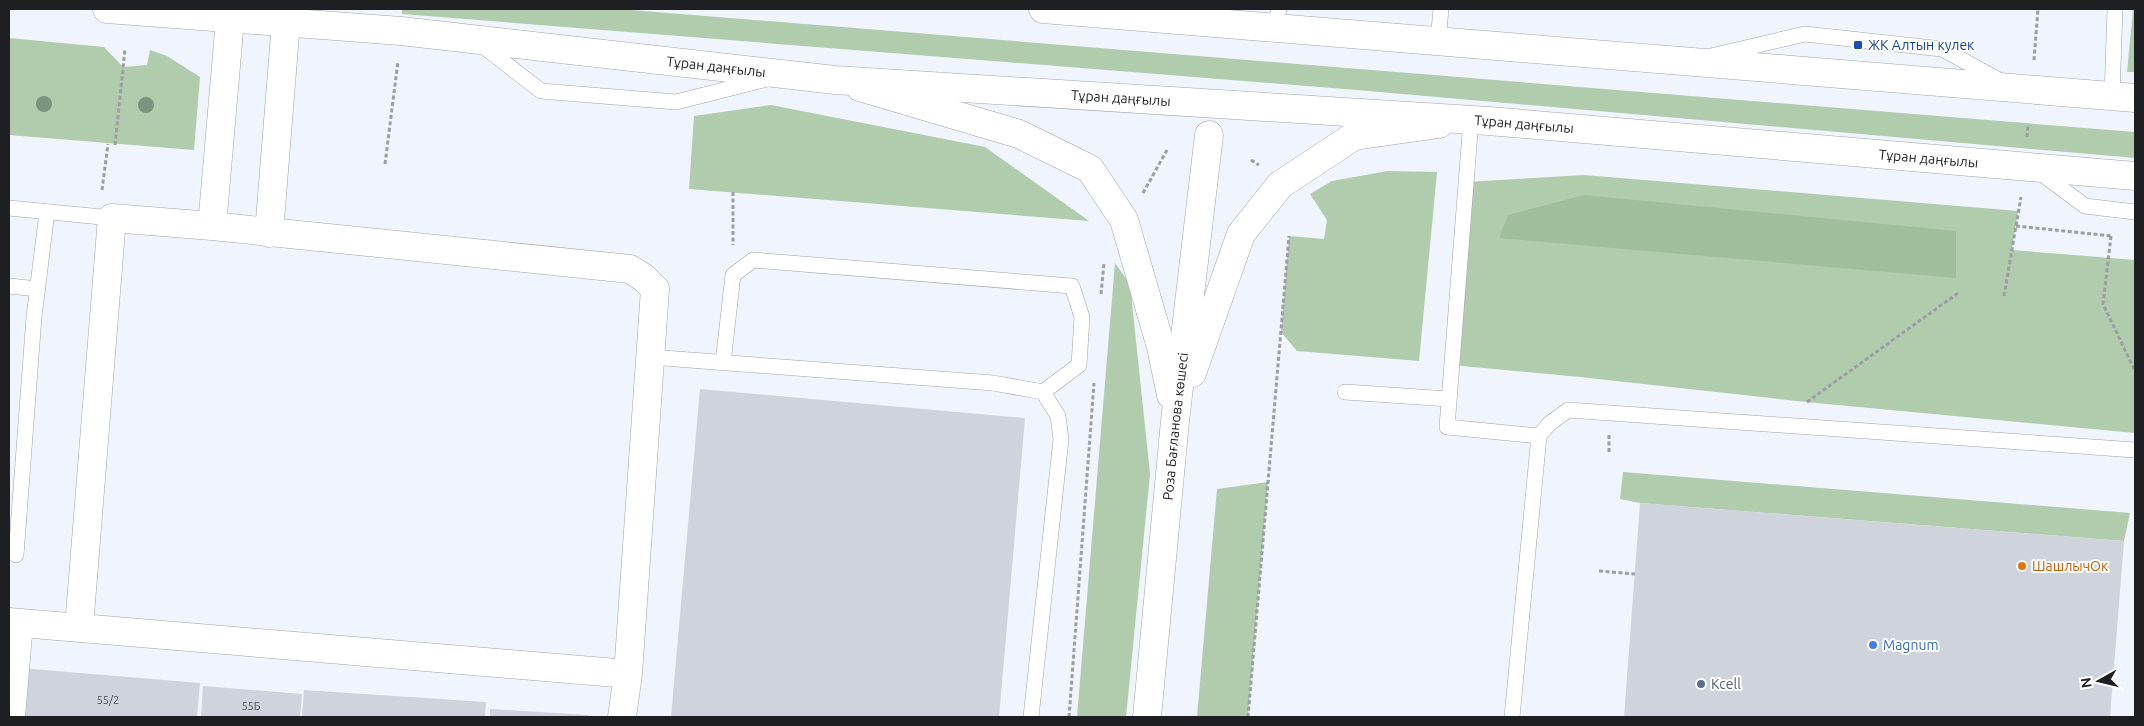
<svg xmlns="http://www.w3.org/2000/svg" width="2144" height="726" font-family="Ubuntu,sans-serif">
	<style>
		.green { fill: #b0ccac }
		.forest { fill: #a0be9c }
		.building { fill: #cfd3dc }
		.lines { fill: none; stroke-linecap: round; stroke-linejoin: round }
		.lane-casing { stroke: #9fa3ac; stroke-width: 16 }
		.street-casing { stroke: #9fa3ac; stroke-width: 29 }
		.secondary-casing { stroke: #9fa3ac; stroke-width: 29 }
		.primary-casing { stroke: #9fa3ac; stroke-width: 29 }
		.path { stroke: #9b9ea5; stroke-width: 3; stroke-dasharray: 4 2.5; stroke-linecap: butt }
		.lane { stroke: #fff; stroke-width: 15 }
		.street { stroke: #fff; stroke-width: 28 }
		.secondary { stroke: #fff; stroke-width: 28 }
		.primary { stroke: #fff; stroke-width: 28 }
		.tree { fill: #7b947e }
		.transit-dot { fill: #1a4fb4; stroke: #fff; stroke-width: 2 }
		.food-dot { fill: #e8710a; stroke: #fff; stroke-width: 2 }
		.shop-dot { fill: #3f7fe0; stroke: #fff; stroke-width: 2 }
		.service-dot { fill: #5c6f8a; stroke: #fff; stroke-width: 2 }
		.labels { text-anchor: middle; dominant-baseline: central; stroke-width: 4; stroke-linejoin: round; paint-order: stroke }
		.number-label { font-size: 11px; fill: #4a4c50 }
		.transit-label { font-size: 14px; fill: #164399; stroke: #fff; text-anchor: start }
		.street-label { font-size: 14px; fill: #1d1f22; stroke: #fff }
		.food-label { font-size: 14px; fill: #c56008; stroke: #fff; text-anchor: start }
		.shop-label { font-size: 14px; fill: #366cbe; stroke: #fff; text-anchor: start }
		.service-label { font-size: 14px; fill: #4e5e75; stroke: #fff; text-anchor: start }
	</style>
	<rect width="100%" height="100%" fill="#eff4fd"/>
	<path class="green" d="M402,9H619L2135,132V158L1357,90L402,14Z
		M2133,9H2135V72H2127Z
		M9,38L104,47L123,67L147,65L150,50L167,56L200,77L194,150L9,135Z
		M771,105L985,147L1089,221L689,189L694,116Z
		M1388,171L1437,172L1419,361L1297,351L1281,332L1289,236L1324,239L1327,220L1310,194L1332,181Z
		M1584,175L2018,211L2012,250L2135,260V433L1806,402L1580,377L1452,365L1466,182Z
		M1115,263L1130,284L1150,474L1126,717H1077Z
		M1623,472L2130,513L2124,541L1640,503L1620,499Z
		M1268,482L1248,717H1197L1217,489Z"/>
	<path class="forest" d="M1584,195L1956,231V278L1499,238L1508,215Z"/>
	<path class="building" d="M700,389L1025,418L999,717H671Z
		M1640,503L2124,541L2110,717H1624Z
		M20,668L200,683L197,717H16Z
		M203,686L302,694L300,717H201Z
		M304,690L486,702L485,717H302Z
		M490,709L588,715V717H490Z"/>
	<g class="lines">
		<g class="lane-casing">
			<path id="lane" d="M1274,29L1279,9
				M1438,41L1441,9
				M479,43L541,91L676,102L767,79
				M1711,56L1805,34L1942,49L2001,81
				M2112,96L2115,9
				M1471,120L1447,427L1539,436L1549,424L1568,410L2135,450
				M2038,171L2085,206L2135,212
				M9,208L112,218
				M9,286L38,289
				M650,357L993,383L1043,392L1058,416L1061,439L1031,717
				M723,363L733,275L753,260L1072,286L1082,317L1079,365L1043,392
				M1345,392L1449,399
				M16,555L34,317L47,212
				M1512,717L1539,436"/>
		</g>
		<g class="street-casing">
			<path id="street" d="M230,20L212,226L630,269L644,278L655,289L628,674L622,717
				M269,233L286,22
				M9,622L628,674
				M79,627L112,218L212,226
				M11,717L19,623"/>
		</g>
		<g class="secondary-casing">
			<g id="secondary">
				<path d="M860,87L1019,134L1090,169L1124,220L1161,347L1171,395"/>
				<path d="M1192,373L1241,234L1280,185L1354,136L1439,124"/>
				<path id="s1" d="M1147,717L1175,421L1209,135"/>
			</g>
		</g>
		<g class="primary-casing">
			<g id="primary">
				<path id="s2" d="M107,9L401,31L835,80L1489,121L2135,176"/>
				<path d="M1043,9L2135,98"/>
			</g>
		</g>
		<path class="path" d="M2034,60L2038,9
			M2027,137L2028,124
			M115,145L125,49
			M1251,160L1259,165
			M385,164L398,61
			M102,190L108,144
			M733,192V245
			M1143,193L1167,150
			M2016,226L2112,236
			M2111,236L2103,304L2135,371
			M1101,294L1104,263
			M2004,296L2021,197
			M1807,402L1958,293
			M1609,452V435
			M1599,571L1635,574
			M1069,717L1094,383
			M1248,717L1289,236"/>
		<use href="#lane" class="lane"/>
		<use href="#street" class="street"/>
		<use href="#secondary" class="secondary"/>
		<use href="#primary" class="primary"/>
	</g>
	<g class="tree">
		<circle cx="44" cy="104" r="8"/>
		<circle cx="146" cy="105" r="8"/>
	</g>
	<rect class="transit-dot" x="1853" y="40" width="10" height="10" rx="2.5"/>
	<circle class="food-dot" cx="2022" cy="566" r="5"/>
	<circle class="shop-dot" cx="1873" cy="645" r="5"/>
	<circle class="service-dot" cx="1701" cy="684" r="5"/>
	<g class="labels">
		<g class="number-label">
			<text x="108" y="700">55/2</text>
			<text x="251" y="706">55Б</text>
		</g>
		<g class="transit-label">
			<text x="1868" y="45">ЖК Алтын кулек</text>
		</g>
		<g class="street-label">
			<text stroke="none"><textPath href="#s2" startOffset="612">Тұран даңғылы</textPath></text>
			<text stroke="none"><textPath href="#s2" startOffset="1018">Тұран даңғылы</textPath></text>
			<text stroke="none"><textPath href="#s2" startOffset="1422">Тұран даңғылы</textPath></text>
			<text stroke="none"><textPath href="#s2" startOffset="1828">Тұран даңғылы</textPath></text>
			<text stroke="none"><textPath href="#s1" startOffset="292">Роза Бағланова көшесі</textPath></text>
		</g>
		<g class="food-label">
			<text x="2032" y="566">ШашлычОк</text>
		</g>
		<g class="shop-label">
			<text x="1883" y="645">Magnum</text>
		</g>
		<g class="service-label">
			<text x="1711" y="684">Kcell</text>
		</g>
	</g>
	<rect width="2144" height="726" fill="none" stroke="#1d1f22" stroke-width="20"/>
	<g transform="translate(2099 681) rotate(262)" stroke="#ffffff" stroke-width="4" paint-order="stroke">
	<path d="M0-4L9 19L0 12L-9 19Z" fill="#1d1f22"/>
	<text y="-8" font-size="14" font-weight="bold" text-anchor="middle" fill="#1d1f22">N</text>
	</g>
</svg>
